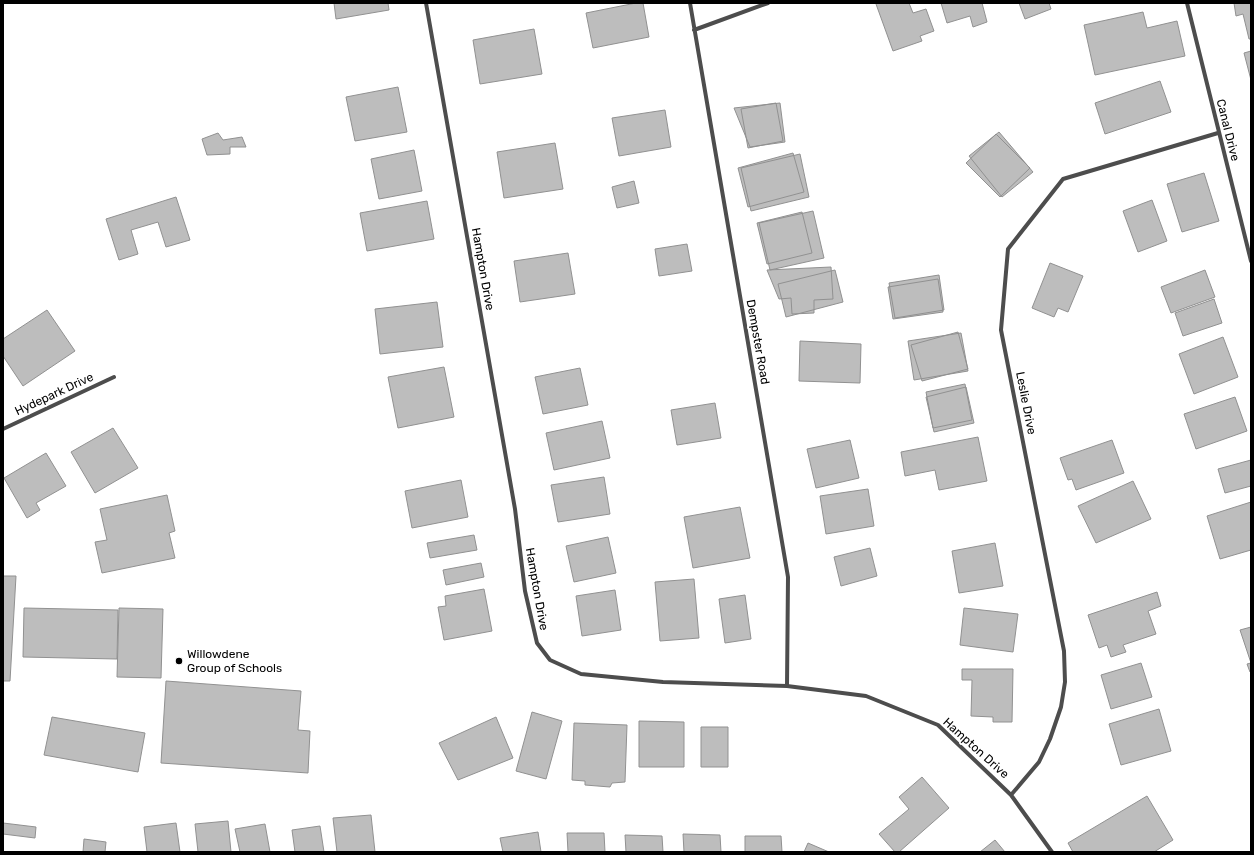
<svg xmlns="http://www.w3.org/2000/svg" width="1254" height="855" font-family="Rubik,sans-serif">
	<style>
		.building { fill: #bdbdbd; stroke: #919191 }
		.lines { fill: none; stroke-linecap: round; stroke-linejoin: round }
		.street { stroke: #4d4d4d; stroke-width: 4 }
		.poi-dot { fill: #000; stroke: #fff; stroke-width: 1.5 }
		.labels { text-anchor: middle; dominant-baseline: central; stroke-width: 3.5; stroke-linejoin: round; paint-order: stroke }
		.street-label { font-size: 12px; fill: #000; stroke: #fff }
		.poi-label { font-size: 12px; fill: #000; stroke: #fff; text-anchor: start }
	</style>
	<rect width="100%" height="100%" fill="#fff"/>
	<path class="building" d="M334,3H388L389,10L336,19Z
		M636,3H643L649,37L593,48L586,13Z
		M877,3H909L913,13L926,9L934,31L920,36L922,41L893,51L876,4Z
		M941,3H982L987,22L973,27L970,16L947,23Z
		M1019,3H1049L1051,9L1025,19Z
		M1234,3H1251V39H1249L1243,14L1236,16Z
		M1143,12L1147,28L1177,21L1185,56L1095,75L1084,25Z
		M534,29L542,74L480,84L473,40Z
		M1251,51V80L1244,53Z
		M1160,81L1171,112L1105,134L1095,103Z
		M398,87L407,132L355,141L346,97Z
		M776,103L783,141L748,148L741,109Z
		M780,103L785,142L750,147L734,108Z
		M665,110L671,147L619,156L612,118Z
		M999,132L1033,172L1002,197L969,156Z
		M218,133L223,140L242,137L246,147H230V154L207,155L202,139Z
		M996,134L1030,168L1000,197L966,163Z
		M555,143L563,189L504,198L497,152Z
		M414,150L422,191L379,199L371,159Z
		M793,153L804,192L748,207L738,168Z
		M800,154L809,197L751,211L741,168Z
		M1204,173L1219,221L1182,232L1167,184Z
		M634,181L639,203L617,208L612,187Z
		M176,197L190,240L166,247L158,222L131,230L138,254L119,260L106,219Z
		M1152,200L1167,241L1138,252L1123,211Z
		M427,201L434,239L367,251L360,213Z
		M813,211L824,258L770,270L759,223Z
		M802,212L812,253L767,264L757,223Z
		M687,244L692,271L659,276L655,249Z
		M568,253L575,294L520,302L514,261Z
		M1050,263L1083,276L1068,312L1058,308L1054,317L1032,308Z
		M831,267L833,299L814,300V313L792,314L791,298L779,299L767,270Z
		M835,270L843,302L786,317L778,284Z
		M1205,270L1215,297L1171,313L1161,287Z
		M939,275L944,310L895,318L889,283Z
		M938,279L943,312L893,319L888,287Z
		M1214,299L1222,323L1183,336L1175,313Z
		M437,302L443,347L380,354L375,309Z
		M47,310L75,351L23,386L3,356V339Z
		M958,332L968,369L922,381L911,345Z
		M961,333L968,371L914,380L908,341Z
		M1223,337L1238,377L1194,394L1179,354Z
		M800,341L861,344L860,383L799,381Z
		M444,367L454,417L398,428L388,377Z
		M580,368L588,405L543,414L535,377Z
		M965,384L972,420L933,428L926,392Z
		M966,387L974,423L934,432L926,397Z
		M1235,397L1247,431L1196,449L1184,414Z
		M715,403L721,438L677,445L671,410Z
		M602,421L610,458L554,470L546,433Z
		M113,428L138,468L95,493L71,452Z
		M978,437L987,481L939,490L935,470L905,476L901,452Z
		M850,440L859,478L816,488L807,449Z
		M1112,440L1124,473L1076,490L1072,479L1068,480L1060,458Z
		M46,453L66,486L36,503L40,510L27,518L4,478Z
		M1251,460V486L1225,493L1218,469Z
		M604,477L610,514L558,522L551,485Z
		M461,480L468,517L412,528L405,491Z
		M1133,481L1151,519L1096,543L1078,506Z
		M868,489L874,526L826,534L820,496Z
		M167,495L175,531L169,533L175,558L102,573L95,542L107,540L100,509Z
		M1251,502V550L1220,559L1207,516Z
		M740,507L750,558L693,568L684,517Z
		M474,535L477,550L430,558L427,543Z
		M608,537L616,573L574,582L566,546Z
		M995,543L1003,586L959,593L952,551Z
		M870,548L877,576L841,586L834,557Z
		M481,563L484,577L446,585L443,570Z
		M3,576H16L10,681H3Z
		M694,579L699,638L660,641L655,582Z
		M484,589L492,631L444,640L438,607L446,606L445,596Z
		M615,590L621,630L582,636L576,596Z
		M1157,592L1161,606L1148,611L1156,634L1123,645L1126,652L1111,657L1107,645L1099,648L1088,615Z
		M745,595L751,639L725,643L719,599Z
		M24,608L118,610L117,659L23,657Z
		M119,608L163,609L161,678L117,677Z
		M964,608L1018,614L1013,652L960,645Z
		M1251,627V672H1250L1247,664L1251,663L1240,630Z
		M1141,663L1152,697L1111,709L1101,675Z
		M962,669H1013L1012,722H993V717L971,716L972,680H962Z
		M166,681L301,691L298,730L310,731L308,773L161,763Z
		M1159,709L1171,751L1121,765L1109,724Z
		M532,712L562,721L546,779L516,771Z
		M52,717L145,733L138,772L44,755Z
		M496,717L513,758L458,780L439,743Z
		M639,721L684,722V767H639Z
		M574,723L627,725L625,782L612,783L610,787L585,785V781L572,780Z
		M701,727H728V767H701Z
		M922,777L949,808L899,852H895L879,834L909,809L899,797Z
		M1147,796L1173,840L1154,852H1073L1068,843Z
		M371,815L375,852H337L333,818Z
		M228,821L231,852H198L195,824Z
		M3,823L36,827L35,838L3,834Z
		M176,823L180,852H147L144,827Z
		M265,824L270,852H240L235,829Z
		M320,826L324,852H295L292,830Z
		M538,832L541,852H503L500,838Z
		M567,833H604L605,852H568Z
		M683,834L720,835L721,852H684Z
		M625,835L662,836L663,852H626Z
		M745,836H781L782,852H745Z
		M84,839L106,842L105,852H83Z
		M995,840L1005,852H980Z
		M808,843L829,852H804Z"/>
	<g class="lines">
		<path class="street" d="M426,3L515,509L525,591L537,643L550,660L581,674L663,682L787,686L866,696L938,725L1011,795L1052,852
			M690,3L788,577L787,686
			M1187,3L1251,261
			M694,30L768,3
			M3,429L114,377
			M1011,795L1039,762L1050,739L1061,707L1065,682L1064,651L1001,330L1008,249L1063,179L1218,133"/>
	</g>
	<circle class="poi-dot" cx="179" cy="661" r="4"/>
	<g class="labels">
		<g class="street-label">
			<text transform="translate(1228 130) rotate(76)">Canal Drive</text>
			<text transform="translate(483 269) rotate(80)">Hampton Drive</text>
			<text transform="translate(758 342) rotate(80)">Dempster Road</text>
			<text transform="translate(54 394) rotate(-25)">Hydepark Drive</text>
			<text transform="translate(1026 403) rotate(79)">Leslie Drive</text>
			<text transform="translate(537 589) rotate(80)">Hampton Drive</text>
			<text transform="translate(976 748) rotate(42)">Hampton Drive</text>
		</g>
		<g class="poi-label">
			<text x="187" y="654">Willowdene<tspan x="187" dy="14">Group of Schools</tspan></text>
		</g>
	</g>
	<rect width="1254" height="855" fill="none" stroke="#000000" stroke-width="8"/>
</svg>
